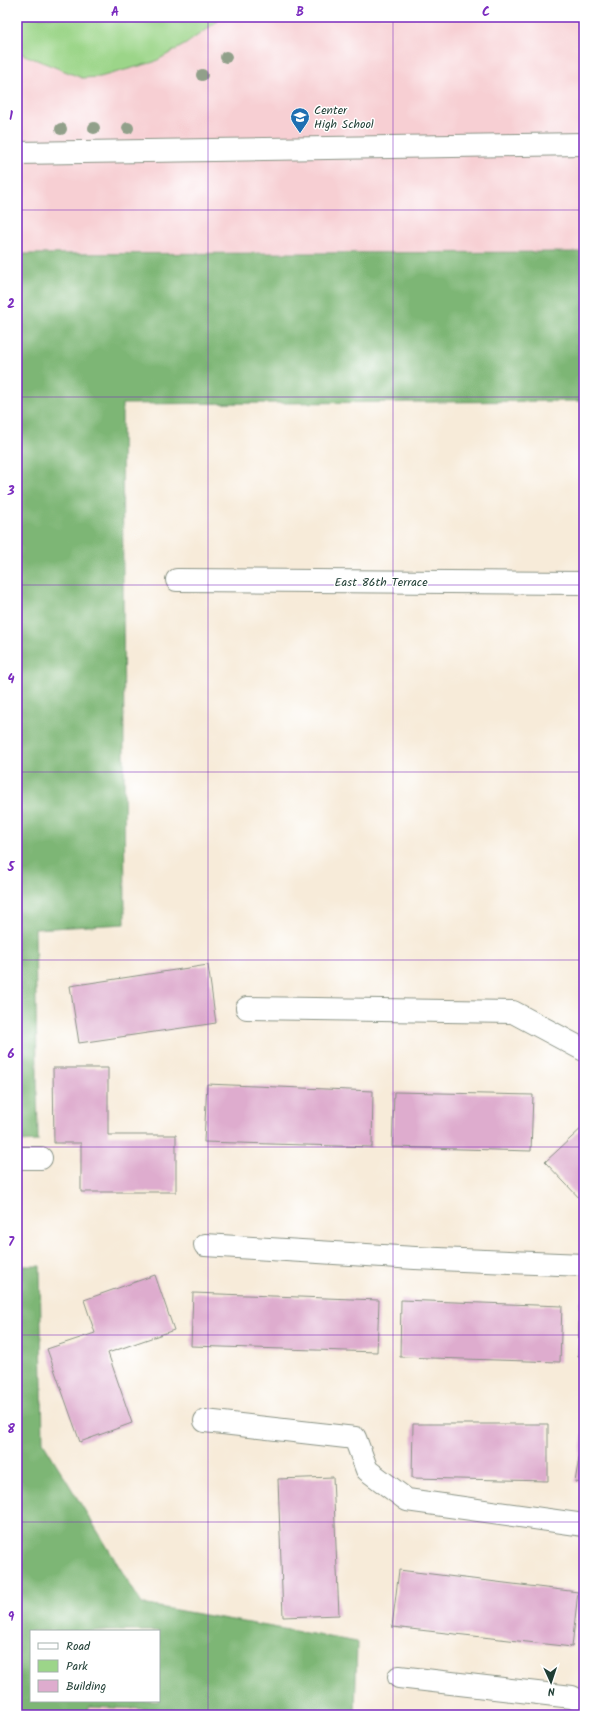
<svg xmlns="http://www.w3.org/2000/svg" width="601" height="1732" font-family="Kalam,sans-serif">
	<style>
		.built { fill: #f7cfd3 }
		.green { fill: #9cd589; stroke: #5e895e }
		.forest { fill: #7db675; stroke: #4e7a54; fill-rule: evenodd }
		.building { fill: #deacce }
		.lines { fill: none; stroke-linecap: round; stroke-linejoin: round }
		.minor-casing { stroke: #8b9486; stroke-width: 24 }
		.minor { stroke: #fff; stroke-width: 22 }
		.tree { fill: #91a08a }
		.grid { fill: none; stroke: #7b2cbf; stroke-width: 1; stroke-opacity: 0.55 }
		.labels { text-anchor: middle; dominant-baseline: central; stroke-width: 3; stroke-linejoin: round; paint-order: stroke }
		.poi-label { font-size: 12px; fill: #1f3d34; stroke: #fff; text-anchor: start }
		.street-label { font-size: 12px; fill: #1f3d34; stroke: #fff }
		.neatline { fill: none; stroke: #7b2cbf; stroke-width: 1.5 }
		.grid-label { font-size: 13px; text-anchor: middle; font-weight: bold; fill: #7b2cbf }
	</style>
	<rect width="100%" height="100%" fill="#fff"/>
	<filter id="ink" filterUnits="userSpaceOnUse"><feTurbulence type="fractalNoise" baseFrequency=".025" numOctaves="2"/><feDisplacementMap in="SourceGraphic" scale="8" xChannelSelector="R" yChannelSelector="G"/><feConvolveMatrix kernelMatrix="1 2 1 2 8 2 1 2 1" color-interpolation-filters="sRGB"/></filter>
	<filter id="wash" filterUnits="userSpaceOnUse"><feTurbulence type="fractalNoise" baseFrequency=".012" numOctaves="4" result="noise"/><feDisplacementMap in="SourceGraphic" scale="16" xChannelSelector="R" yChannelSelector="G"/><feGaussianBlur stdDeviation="0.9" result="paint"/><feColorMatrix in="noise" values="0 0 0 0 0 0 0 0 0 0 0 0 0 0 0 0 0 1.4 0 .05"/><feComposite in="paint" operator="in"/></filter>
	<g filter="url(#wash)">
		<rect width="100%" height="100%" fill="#f7ebd9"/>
		<path class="built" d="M17,17H584V252L17,254Z
			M89,1707L302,1715H88Z"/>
		<path class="green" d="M17,17H223L186,44L154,62L100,77L82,78L17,52Z"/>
		<path class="forest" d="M584,252V401L122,404L125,924L35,929L38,1141L17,1142V254Z
			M17,1266H40L43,1442L142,1604L357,1642L355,1715H302L89,1707L88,1715H17ZM31,1631H159V1701H31Z"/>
		<g id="blocks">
			<path class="building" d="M208,965L216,1023L79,1043L70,986Z
				M53,1068H108V1135H176V1192H81V1143H54Z
				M207,1084L373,1091L372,1147L204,1142Z
				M394,1092L533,1095L531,1151L392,1147Z
				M584,1126V1203L545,1162Z
				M155,1275L174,1330L108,1353L132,1423L80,1442L47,1349L95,1333L84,1300Z
				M193,1293L379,1300L377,1352L191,1346Z
				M401,1300L562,1306L560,1362L400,1357Z
				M580,1301H584V1356H578Z
				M413,1424H548V1481L412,1478Z
				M583,1433H584V1483L575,1482Z
				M333,1477L339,1615L283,1617L278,1479Z
				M399,1570L578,1592L572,1647L392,1627Z"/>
		</g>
	</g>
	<g filter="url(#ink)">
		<use href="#blocks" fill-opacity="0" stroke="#8b9486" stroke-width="1"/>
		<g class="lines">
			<g class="minor-casing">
				<path id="minor" d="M17,153L584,144
					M177,580L584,583
					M247,1008L513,1012L584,1050
					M17,1158H41
					M205,1245L415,1258L584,1265
					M205,1421L355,1438L367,1470L407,1500L584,1525
					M399,1677L572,1697L584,1703"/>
			</g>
			<use href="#minor" class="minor"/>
		</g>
		<g class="tree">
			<circle cx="226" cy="57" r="6"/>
			<circle cx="202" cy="75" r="6"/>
			<circle cx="94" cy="128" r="6"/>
			<circle cx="128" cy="128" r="6"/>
			<circle cx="61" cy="129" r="6"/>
		</g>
	</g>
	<path class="grid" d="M208,17V1715M393,17V1715M17,210H584M17,397H584M17,585H584M17,772H584M17,960H584M17,1147H584M17,1335H584M17,1522H584"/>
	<defs>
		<g id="school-pin" transform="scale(1)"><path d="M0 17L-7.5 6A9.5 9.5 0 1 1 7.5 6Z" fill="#1f6fb2" stroke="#fff"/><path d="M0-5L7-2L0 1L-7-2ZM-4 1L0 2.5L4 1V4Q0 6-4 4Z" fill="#fff"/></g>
	</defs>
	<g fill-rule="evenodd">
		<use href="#school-pin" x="300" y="117"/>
	</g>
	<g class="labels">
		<g class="poi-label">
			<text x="314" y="110">Center<tspan x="314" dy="14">High School</tspan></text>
		</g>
		<g class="street-label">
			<text x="381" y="582">East 86th Terrace</text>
		</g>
	</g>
	<rect width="601" height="1732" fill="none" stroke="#fff" stroke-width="44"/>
	<rect x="30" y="1630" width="130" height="72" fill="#ffffff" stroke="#a5b1ae"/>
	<rect x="38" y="1643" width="20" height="6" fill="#ffffff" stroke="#a5b1ae"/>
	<text x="66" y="1650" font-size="12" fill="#1f3d34">Road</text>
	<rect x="38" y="1660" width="20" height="12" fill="#9cd589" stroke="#a5b1ae"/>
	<text x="66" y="1670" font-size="12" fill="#1f3d34">Park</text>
	<rect x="38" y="1680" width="20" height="12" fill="#deacce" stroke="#a5b1ae"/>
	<text x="66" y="1690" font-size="12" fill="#1f3d34">Building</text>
	<g transform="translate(551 1682) rotate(177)" stroke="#ffffff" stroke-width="3" paint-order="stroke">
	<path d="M0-3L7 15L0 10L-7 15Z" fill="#1f3d34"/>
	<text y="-6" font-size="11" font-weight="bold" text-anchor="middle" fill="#1f3d34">N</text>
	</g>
	<rect x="22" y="22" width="557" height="1688" class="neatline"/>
	<g class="grid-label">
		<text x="115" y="16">A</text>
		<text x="300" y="16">B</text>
		<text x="486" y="16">C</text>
		<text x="11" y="120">1</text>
		<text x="11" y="308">2</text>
		<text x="11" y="495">3</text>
		<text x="11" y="683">4</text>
		<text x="11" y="871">5</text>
		<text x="11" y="1058">6</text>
		<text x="11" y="1246">7</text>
		<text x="11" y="1433">8</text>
		<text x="11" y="1621">9</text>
	</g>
</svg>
